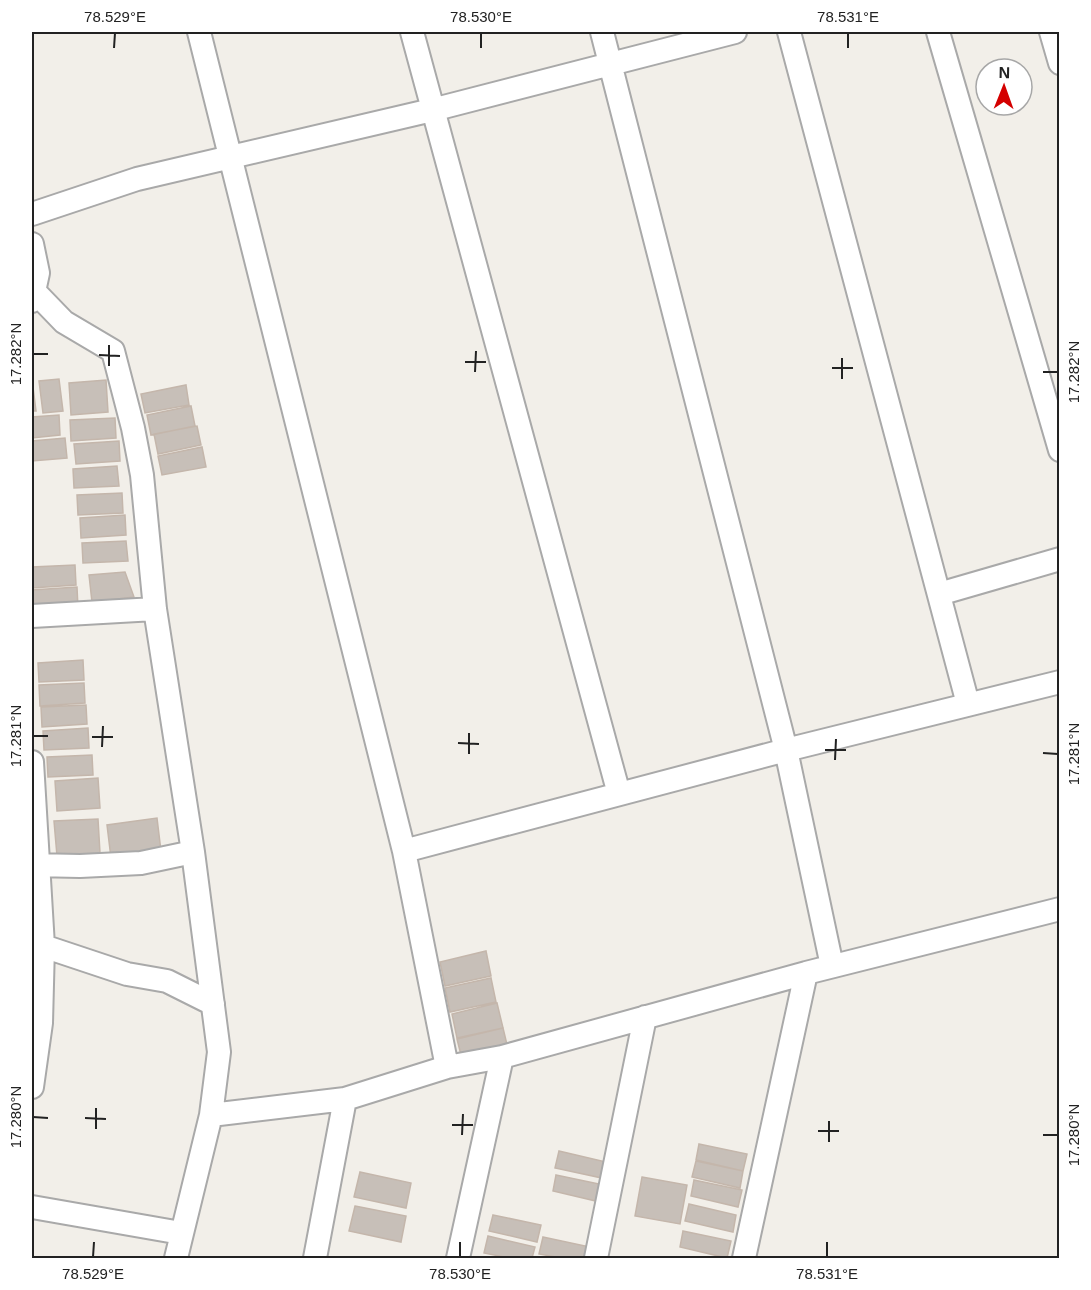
<svg xmlns="http://www.w3.org/2000/svg" width="1091" height="1290" font-family="Helvetica,sans-serif">
	<style>
		.building { fill: #c7bfb8; stroke: #c4b6ab; stroke-width: 1.5 }
		.lines { fill: none; stroke-linecap: round; stroke-linejoin: round }
		.minor-casing { stroke: #a9a9a9; stroke-width: 26 }
		.minor { stroke: #fff; stroke-width: 22 }
		.ticks { fill: none; stroke: #222; stroke-width: 2 }
		.neatline { fill: none; stroke: #222; stroke-width: 2 }
		.ticks-label { font-size: 15px; text-anchor: middle; fill: #222 }
	</style>
	<rect width="100%" height="100%" fill="#f2efe9"/>
	<path class="building" d="M32,379L36,411H32Z
		M59,379L63,411L43,413L39,381Z
		M106,380L108,412L71,415L69,383Z
		M186,385L189,405L145,413L141,394Z
		M191,406L195,426L151,435L147,415Z
		M59,415L60,435L32,438V417Z
		M115,418L116,438L71,441L70,420Z
		M197,426L201,445L158,454L154,434Z
		M65,438L67,458L32,461V441Z
		M119,441L120,461L76,464L74,444Z
		M202,447L206,467L162,475L158,456Z
		M117,466L119,486L74,488L73,469Z
		M122,493L123,513L78,515L77,495Z
		M125,515L126,535L81,538L80,518Z
		M126,541L128,561L83,563L82,543Z
		M75,565L76,585L32,588V567Z
		M125,572L134,597L92,602L89,575Z
		M77,587L78,608L33,610L32,590Z
		M83,660L84,680L39,682L38,663Z
		M84,683L85,703L40,706L39,685Z
		M86,705L87,724L42,727L41,707Z
		M88,728L89,748L44,750L43,731Z
		M92,755L93,775L48,777L47,757Z
		M98,778L100,808L57,811L55,781Z
		M157,818L161,851L111,858L107,825Z
		M98,819L100,853L57,856L54,821Z
		M486,951L491,976L445,986L440,962Z
		M491,978L496,1002L450,1012L445,988Z
		M497,1003L503,1028L457,1038L452,1014Z
		M503,1028L509,1053L463,1063L457,1039Z
		M699,1144L747,1154L743,1171L696,1160Z
		M559,1151L606,1162L602,1178L555,1168Z
		M696,1161L743,1171L740,1188L692,1177Z
		M360,1172L411,1183L406,1208L354,1197Z
		M556,1175L604,1185L600,1202L553,1191Z
		M642,1177L687,1185L680,1224L635,1216Z
		M694,1180L742,1190L738,1207L691,1196Z
		M689,1204L736,1215L733,1232L685,1221Z
		M355,1206L406,1216L401,1242L349,1231Z
		M493,1215L541,1225L537,1242L489,1231Z
		M683,1231L731,1241L727,1258L680,1247Z
		M488,1236L535,1247L532,1258H509L484,1253Z
		M543,1237L590,1247L588,1258H561L539,1254Z"/>
	<g class="lines">
		<g class="minor-casing">
			<path id="minor" d="M199,32L404,851L447,1067
				M412,32L619,794
				M602,32L786,750L832,966
				M789,32L968,704
				M938,32L1060,450
				M1051,32L1060,63
				M32,214L137,179L432,110L735,32
				M32,244L38,273L32,301
				M35,292L64,322L113,351L133,428L142,475L155,609L193,852
				M939,594L1060,559
				M32,616L155,609
				M32,762L43,946L41,1023L32,1087
				M404,851L786,750L1060,682
				M32,865L80,866L141,863L193,852L219,1052L211,1115L176,1258
				M43,946L127,974L167,981L213,1004
				M211,1115L345,1099L447,1067L502,1057L806,973L1060,909
				M32,1207L181,1233
				M315,1258L345,1099
				M458,1258L502,1057
				M596,1258L645,1017
				M744,1258L806,973"/>
		</g>
		<use href="#minor" class="minor"/>
	</g>
	<path class="ticks" d="M114,48L115,33M481,48V33M848,48V33M33,354H48M99,355L120,356M465,362H486M109,366V345M832,368H853M475,372L476,351M1043,372H1058M842,379V358M33,736H48M92,737H113M458,743L479,744M102,747L103,726M825,750H846M1043,753L1058,754M469,754V733M835,760L836,739M33,1117L48,1118M85,1118L106,1119M452,1125H473M96,1129V1108M818,1131H839M462,1135L463,1114M1043,1135H1058M829,1142V1121M93,1257L94,1242M460,1257V1242M827,1257V1242"/>
	<rect width="1091" height="1290" fill="none" stroke="#ffffff" stroke-width="66"/>
	<g transform="translate(1004 87) rotate(1)"><circle r="28" fill="#ffffff" stroke="#a7a7a7" stroke-width="1.5"/>
	<path d="M0-4.5L10 22L0 15L-10 22Z" fill="#d40000"/>
	<text y="-9" font-size="16" font-weight="bold" text-anchor="middle" fill="#222222">N</text>
	</g>
	<rect x="33" y="33" width="1025" height="1224" class="neatline"/>
	<g class="ticks-label">
		<text x="115" y="22">78.529°E</text>
		<text x="481" y="22">78.530°E</text>
		<text x="848" y="22">78.531°E</text>
		<text transform="translate(16 354) rotate(-90)" y="5">17.282°N</text>
		<text transform="translate(1074 372) rotate(-90)" y="5">17.282°N</text>
		<text transform="translate(16 736) rotate(-90)" y="5">17.281°N</text>
		<text transform="translate(1074 754) rotate(-90)" y="5">17.281°N</text>
		<text transform="translate(16 1117) rotate(-90)" y="5">17.280°N</text>
		<text transform="translate(1074 1135) rotate(-90)" y="5">17.280°N</text>
		<text x="93" y="1279">78.529°E</text>
		<text x="460" y="1279">78.530°E</text>
		<text x="827" y="1279">78.531°E</text>
	</g>
</svg>
